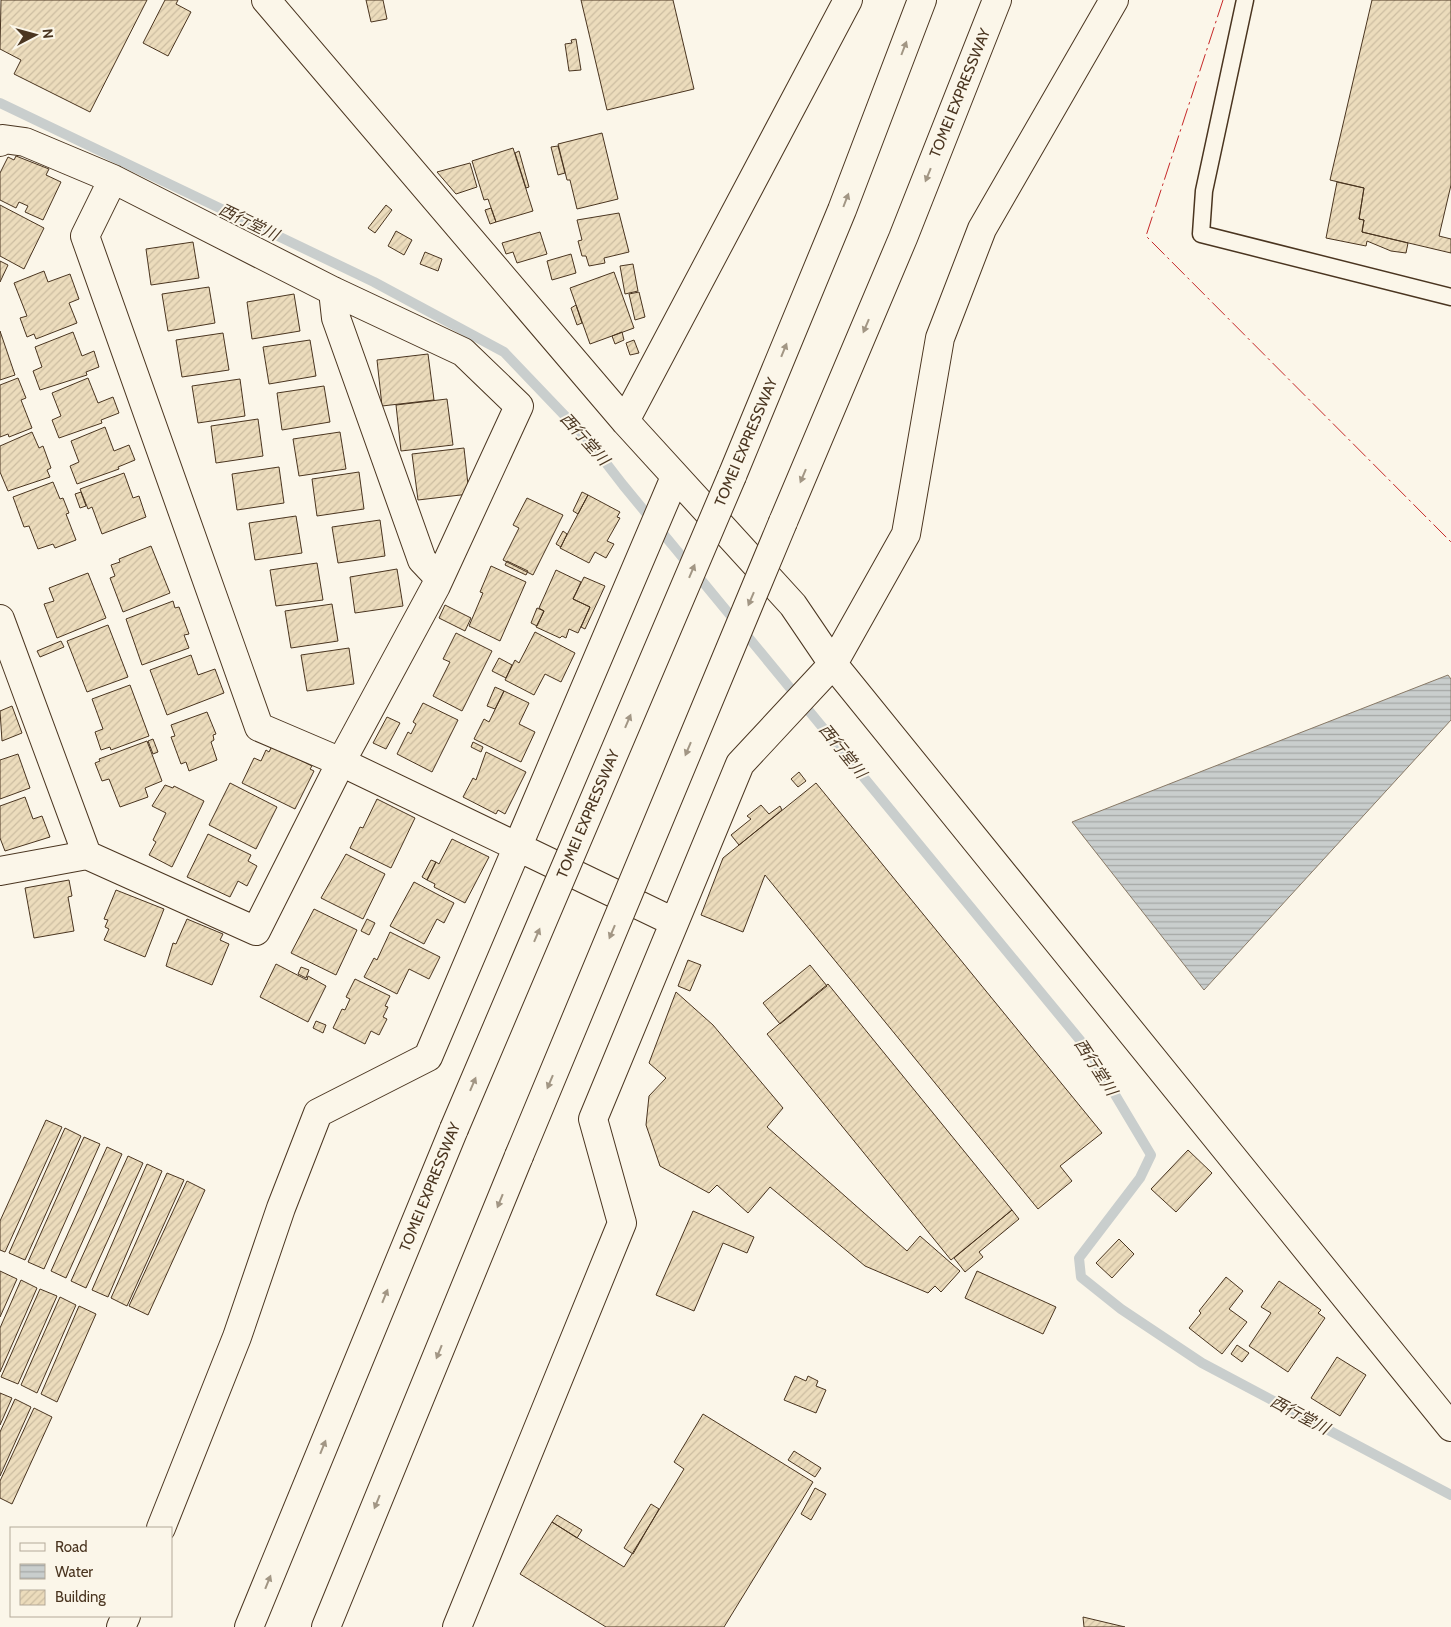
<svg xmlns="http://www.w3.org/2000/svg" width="1451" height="1627" font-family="Cabin,'Noto Sans JP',sans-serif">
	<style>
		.water { fill: url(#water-rules); stroke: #887966 }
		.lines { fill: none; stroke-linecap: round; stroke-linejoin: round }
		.stream { stroke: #c9cecd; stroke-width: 10 }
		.building { fill: url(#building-hatch); stroke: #4a3520 }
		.service-casing { stroke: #4a3520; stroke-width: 19 }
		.minor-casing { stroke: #4a3520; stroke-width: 30 }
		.motorway-casing { stroke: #4a3520; stroke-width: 30 }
		.service { stroke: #fbf6e9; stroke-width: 16 }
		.minor { stroke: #fbf6e9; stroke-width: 28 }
		.motorway { stroke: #fbf6e9; stroke-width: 28 }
		.motorway-bridge-casing { stroke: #4a3520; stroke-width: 30; stroke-linecap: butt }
		.motorway-bridge { stroke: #fbf6e9; stroke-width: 28 }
		.power { stroke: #c62828; stroke-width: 1; stroke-dasharray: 18 4 2.5 4; stroke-linecap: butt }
		.oneway { fill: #a29684 }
		.labels { text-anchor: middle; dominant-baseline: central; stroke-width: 4; stroke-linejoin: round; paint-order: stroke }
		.street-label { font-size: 15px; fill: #4a3520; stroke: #fbf6e9 }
		.water-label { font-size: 16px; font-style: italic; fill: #4a3520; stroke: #fbf6e9 }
	</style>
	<defs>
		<pattern id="water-rules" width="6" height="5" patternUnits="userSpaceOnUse" patternTransform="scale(1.25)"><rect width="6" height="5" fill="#c9cecd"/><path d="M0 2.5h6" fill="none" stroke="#a5a8a6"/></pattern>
		<pattern id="building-hatch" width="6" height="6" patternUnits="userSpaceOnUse" patternTransform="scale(1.25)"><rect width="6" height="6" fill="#ecdcbc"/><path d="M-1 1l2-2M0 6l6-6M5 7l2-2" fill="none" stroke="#ccbda1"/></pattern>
	</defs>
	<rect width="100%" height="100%" fill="#fbf6e9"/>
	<path class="water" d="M1448,675L1451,679V720L1204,990L1072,822Z"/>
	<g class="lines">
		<path class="stream" d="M0,103L374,282L504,352L589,441L623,485L1089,1051L1151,1155L1140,1178L1079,1258L1081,1277L1121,1309L1202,1363L1451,1495"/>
	</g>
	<path class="building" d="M1,0H147L90,112L14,74L21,60L0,49Z
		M165,0H178L176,4L191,12L168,56L143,43Z
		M366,0H383L387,19L371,22Z
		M581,0H673L694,89L607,110Z
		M1372,0H1451V185L1439,236L1451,239V253L1362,232L1364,220L1359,219L1364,188L1330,180Z
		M576,39L581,70L569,71L565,44L572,43L571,40Z
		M602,133L618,199L577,209L570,180H567L558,144Z
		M558,146L565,173L558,175L551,147Z
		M513,148L533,211L496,222L488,199L484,200L472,161Z
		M519,151L529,187L526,188L515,153Z
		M16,156L49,169L46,175L61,182L43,220L25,212L28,206L19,202L16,208L0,200V173L8,157L14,160Z
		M470,163L477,187L456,194L437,172Z
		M1337,182L1364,188L1359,219L1364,220L1362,232L1408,243L1406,253L1391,251L1367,241L1366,246L1326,238Z
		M0,205L44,228L24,269L0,256Z
		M386,205L392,210L375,233L368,228Z
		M491,208L496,222L490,224L485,210Z
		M619,213L629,252L604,258L605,263L589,266L586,256H582L578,241L582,240L577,220Z
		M396,231L412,240L404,255L388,246Z
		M540,232L547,254L517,263L513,252L506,254L502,243Z
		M193,242L199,278L151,285L146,249Z
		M425,252L442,259L438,271L420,264Z
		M571,254L576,273L552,280L547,261Z
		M0,261L8,265L0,282Z
		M633,264L638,291L625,294L620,266Z
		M44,271L48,282L70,274L79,299L69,303L77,323L36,339L34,334L27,337L20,318L27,316L14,283Z
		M614,272L634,328L590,344L570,288Z
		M209,287L215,323L168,331L162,294Z
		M639,292L645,317L635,320L629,294Z
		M294,294L300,331L252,339L247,302Z
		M576,305L582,323L577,325L571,308Z
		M0,331L15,375L0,380Z
		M73,332L82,356L94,351L99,367L86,372L87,375L40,390L33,371L42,367L35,347Z
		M622,332L624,340L615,344L612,336Z
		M223,333L229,370L182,377L176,340Z
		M310,340L316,376L269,384L263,347Z
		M634,340L639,353L630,355L626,343Z
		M428,354L434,400L382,406L377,360Z
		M18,378L26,398L21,400L32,428L9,437L8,434L0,437V385Z
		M88,378L98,403L113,397L119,413L101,420L102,423L59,438L52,420L61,416L52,393Z
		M240,379L245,416L198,423L192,386Z
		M324,386L330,422L282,430L277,393Z
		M447,399L453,445L401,451L396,405Z
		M258,419L263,456L216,463L211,426Z
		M105,427L114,451L129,445L135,460L118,467L119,469L77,484L70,466L79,462L71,441Z
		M32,432L39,448L43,446L51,468L47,470L50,477L8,491L0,472V446Z
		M340,432L346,469L299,476L293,439Z
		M464,448L469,494L418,500L412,454Z
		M279,467L284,503L237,510L232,474Z
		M359,472L364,509L317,516L312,479Z
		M124,473L133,498L139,496L146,517L102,534L92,507L88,509L80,489Z
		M53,482L60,499L63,498L69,513L66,514L76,540L55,548L53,544L38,549L29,526L24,527L13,497Z
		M81,492L86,506L80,508L75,494Z
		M582,492L588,495L578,514L573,511Z
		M588,495L620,512L617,517L620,518L607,541L614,544L606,558L595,552L589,563L560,548Z
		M527,498L563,515L533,575L503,560L519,528L513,525Z
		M296,516L302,553L255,560L249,523Z
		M380,520L385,556L338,563L332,527Z
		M563,531L567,534L561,547L556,544Z
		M151,546L170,593L123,612L110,578L115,576L111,565L120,562L119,559Z
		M507,561L528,571L526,575L505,565Z
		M317,563L323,600L276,606L270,570Z
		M491,566L526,582L500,641L469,626L483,593L480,592Z
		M397,569L403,606L355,613L350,577Z
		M556,570L581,582L573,599L590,607L578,633L569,629L566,638L562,636L560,638L536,627L544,611L539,608Z
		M88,573L106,618L57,638L44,604L54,601L49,588Z
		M584,577L605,586L585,629L581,627L590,607L573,599Z
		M173,601L175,608L179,607L189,634L184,635L189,648L142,665L126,619Z
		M332,604L338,641L291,648L285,611Z
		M445,605L471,618L465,631L439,618Z
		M537,608L544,611L537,626L531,623Z
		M108,625L128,677L87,692L67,641Z
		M535,632L575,653L561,682L545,674L534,695L505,680L515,660L519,663Z
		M456,633L492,651L462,711L433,696L450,662L443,659Z
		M61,641L64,647L40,657L37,651Z
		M349,648L354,684L307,691L301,655Z
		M191,655L198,675L215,669L224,693L167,715L150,670Z
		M499,658L512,665L506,678L492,671Z
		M130,685L149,736L111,750L110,747L101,750L95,732L103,729L92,699Z
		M495,687L504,691L495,709L487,706Z
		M504,691L529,703L519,724L535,732L521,762L474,739L484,719L489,722Z
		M423,703L458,720L432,772L397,754L408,732L411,734L416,724L413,722Z
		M12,706L22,733L2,741L0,711Z
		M207,712L216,734L213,735L214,740L211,742L217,760L189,771L186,762L181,764L171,737L175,736L171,725Z
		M387,717L400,723L386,749L373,743Z
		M153,739L158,752L153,754L148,741Z
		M147,741L162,781L145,788L148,797L120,807L109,779L102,781L95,763L100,761L99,759Z
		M473,742L483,747L481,752L471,747Z
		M272,746L312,766L310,769L314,771L295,809L242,783L254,758L261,761L266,750L269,752Z
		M486,752L526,772L505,814L498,810L496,814L463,797L473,778L476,780Z
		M18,754L30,788L0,799V760Z
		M799,772L806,781L798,787L791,779Z
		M230,783L277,807L256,849L209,825Z
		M816,783L1102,1133L1060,1166L1072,1181L1038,1209L765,875L743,932L701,915L723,858Z
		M165,785L173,788L174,786L204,801L172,867L149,855L156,842L153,840L166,813L152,806Z
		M25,797L33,819L42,816L50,837L5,851L0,838V806Z
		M377,799L415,818L391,868L350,848L360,827L363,828Z
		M761,805L769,814L780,806L782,810L739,845L731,835L751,819L747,816Z
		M208,834L251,855L248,861L257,866L247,886L238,881L230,897L187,877Z
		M452,839L489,857L465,903L434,887L435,884L427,880L436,862L439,864Z
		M346,854L385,874L363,919L321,898Z
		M431,860L436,862L427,880L422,877Z
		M69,880L72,896L68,897L74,931L34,938L25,888Z
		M414,882L454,903L444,923L437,919L424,944L390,926Z
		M116,890L164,909L145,957L104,940L109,929L105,927L108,920L104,919Z
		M314,909L357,930L336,975L291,953Z
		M187,919L223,934L220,940L229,944L212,985L166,966L173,943L176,944Z
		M367,919L375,923L369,935L361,931Z
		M390,932L440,957L429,979L409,969L397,994L364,977L374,958L377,960Z
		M688,960L701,965L690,991L678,986Z
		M276,964L307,980L308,976L326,986L308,1022L260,997Z
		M810,965L827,986L780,1024L763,1003Z
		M301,967L309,970L306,978L298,974Z
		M355,979L390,996L385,1006L388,1007L383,1017L387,1019L379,1035L371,1031L365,1044L333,1028L342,1009L345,1010L350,999L346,997Z
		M828,984L1012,1210L951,1260L767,1034Z
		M676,992L713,1025L783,1108L767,1127L907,1251L920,1236L960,1271L941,1292L935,1286L928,1293L865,1266L770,1187L748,1213L717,1185L709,1193L660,1166L646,1125L649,1096L666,1078L649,1063Z
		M316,1021L326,1025L323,1033L313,1028Z
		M46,1120L62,1127L5,1252L0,1250V1221Z
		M65,1128L81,1136L25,1260L9,1253Z
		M84,1137L100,1144L44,1269L28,1262Z
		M107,1147L122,1154L66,1278L51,1271Z
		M1188,1150L1212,1173L1176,1212L1151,1189Z
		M128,1156L143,1163L86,1288L71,1281Z
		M147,1164L162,1171L108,1297L92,1290Z
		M167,1173L184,1180L127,1306L111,1298Z
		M187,1181L205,1190L148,1315L129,1306Z
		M1012,1210L1019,1219L979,1252L983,1257L965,1272L954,1258Z
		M693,1211L754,1237L747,1253L723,1243L694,1311L656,1295Z
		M1119,1239L1134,1254L1112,1278L1096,1263Z
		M0,1271L17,1279L0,1317Z
		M977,1271L1056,1307L1043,1334L965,1298Z
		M1226,1277L1243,1291L1229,1309L1247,1322L1222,1354L1189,1328L1201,1313L1199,1311Z
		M21,1280L37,1288L0,1372V1328Z
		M1279,1281L1321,1310L1318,1313L1325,1318L1288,1372L1249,1346L1271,1313L1261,1307Z
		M40,1289L57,1296L18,1384L1,1377Z
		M60,1297L76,1305L37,1393L21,1385Z
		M79,1306L96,1314L57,1402L41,1394Z
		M1237,1345L1249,1353L1242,1362L1231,1354Z
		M1337,1357L1366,1375L1340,1416L1311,1398Z
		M795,1376L806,1381L808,1376L818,1381L816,1386L826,1390L816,1413L784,1400Z
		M0,1393L12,1398L0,1425Z
		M15,1399L31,1407L0,1476V1432Z
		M34,1408L52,1417L12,1504L0,1498V1481Z
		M703,1414L813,1482L724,1627H606L520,1574L552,1522L624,1567L684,1469L674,1462Z
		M794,1451L821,1468L815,1477L788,1460Z
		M815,1488L826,1494L811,1520L801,1514Z
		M651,1504L659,1509L633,1554L624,1548Z
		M557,1515L582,1530L577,1538L552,1522Z
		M1083,1617L1125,1627H1084Z"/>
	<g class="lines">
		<g class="service-casing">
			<path id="service" d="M1245,0L1204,191L1201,234L1451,297"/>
		</g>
		<g class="minor-casing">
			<path id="minor" d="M266,0L625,421L793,605L833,664L1451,1427
				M0,142L3,139L25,142L113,179L333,291L463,352L519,406L436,586L341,762L256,931L87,855L0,871
				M113,179L85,236L259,727L341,762L674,922
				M333,291L336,318L422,560L439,578
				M625,421L848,0
				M0,619L87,855
				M161,1528L237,1337L281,1208L318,1113L428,1057L675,477
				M121,1627L126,1616
				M457,1627L622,1223L593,1119L740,764L833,664L906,534L940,338L982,229L1114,0"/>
		</g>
		<g class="motorway-casing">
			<path id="motorway" d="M732,476L842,210L922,0
				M783,522L903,238L997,0
				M249,1627L454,1129
				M326,1627L519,1156"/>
		</g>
		<use href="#service" class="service"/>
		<use href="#minor" class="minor"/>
		<use href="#motorway" class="motorway"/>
		<g class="motorway-bridge-casing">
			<path id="motorway-bridge" d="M454,1129L732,476
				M519,1156L783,522"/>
		</g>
		<use href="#motorway-bridge" class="motorway-bridge"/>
		<path class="power" d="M1223,0L1146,236L1451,542"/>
	</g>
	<defs><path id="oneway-solid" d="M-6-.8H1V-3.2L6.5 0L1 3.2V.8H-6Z" transform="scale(1.25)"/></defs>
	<g class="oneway">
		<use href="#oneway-solid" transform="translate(904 48) rotate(-69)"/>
		<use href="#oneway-solid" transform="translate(928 175) rotate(112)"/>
		<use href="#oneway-solid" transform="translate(846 200) rotate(-69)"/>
		<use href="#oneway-solid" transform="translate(866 326) rotate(113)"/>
		<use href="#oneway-solid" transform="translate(784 350) rotate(-68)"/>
		<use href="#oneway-solid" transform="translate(803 476) rotate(113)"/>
		<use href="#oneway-solid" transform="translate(692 571) rotate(-67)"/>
		<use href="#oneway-solid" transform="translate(751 599) rotate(113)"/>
		<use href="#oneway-solid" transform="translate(628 721) rotate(-67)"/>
		<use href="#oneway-solid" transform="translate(688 749) rotate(113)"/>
		<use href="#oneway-solid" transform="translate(612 932) rotate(113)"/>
		<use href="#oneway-solid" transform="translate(537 935) rotate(-67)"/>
		<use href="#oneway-solid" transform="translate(550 1082) rotate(113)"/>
		<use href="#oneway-solid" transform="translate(473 1084) rotate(-67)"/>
		<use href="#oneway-solid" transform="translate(500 1201) rotate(112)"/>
		<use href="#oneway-solid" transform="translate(385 1296) rotate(-68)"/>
		<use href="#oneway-solid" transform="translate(439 1352) rotate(112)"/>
		<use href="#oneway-solid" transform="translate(323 1447) rotate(-68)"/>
		<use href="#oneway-solid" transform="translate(377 1502) rotate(112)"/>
		<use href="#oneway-solid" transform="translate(268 1582) rotate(-68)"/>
	</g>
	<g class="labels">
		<g class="street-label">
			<text transform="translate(960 93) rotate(-68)">TOMEI EXPRESSWAY</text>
			<text transform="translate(746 442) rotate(-67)">TOMEI EXPRESSWAY</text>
			<text transform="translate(588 814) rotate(-67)">TOMEI EXPRESSWAY</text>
			<text transform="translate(430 1187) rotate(-68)">TOMEI EXPRESSWAY</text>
		</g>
		<g class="water-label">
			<text transform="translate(249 222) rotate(26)">西行堂川</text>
			<text transform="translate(585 439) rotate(48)">西行堂川</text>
			<text transform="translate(843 751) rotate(51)">西行堂川</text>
			<text transform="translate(1096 1067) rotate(57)">西行堂川</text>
			<text transform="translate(1300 1415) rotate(28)">西行堂川</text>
		</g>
	</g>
	<rect x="10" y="1527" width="162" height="90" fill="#fbf6e9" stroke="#b4a999"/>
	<rect x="20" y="1543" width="25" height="8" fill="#fbf6e9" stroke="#b4a999"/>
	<text x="55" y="1552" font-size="15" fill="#4a3520">Road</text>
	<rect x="20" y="1564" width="25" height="15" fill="url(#water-rules)" stroke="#b4a999"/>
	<text x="55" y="1577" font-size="15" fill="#4a3520">Water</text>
	<rect x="20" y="1590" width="25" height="15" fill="url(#building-hatch)" stroke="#b4a999"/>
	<text x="55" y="1602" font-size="15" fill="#4a3520">Building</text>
	<g transform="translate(35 35) rotate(84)" stroke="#fbf6e9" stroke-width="4" paint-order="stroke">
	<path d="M0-4L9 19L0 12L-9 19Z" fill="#4a3520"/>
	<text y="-8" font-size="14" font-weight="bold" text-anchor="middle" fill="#4a3520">N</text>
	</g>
</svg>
